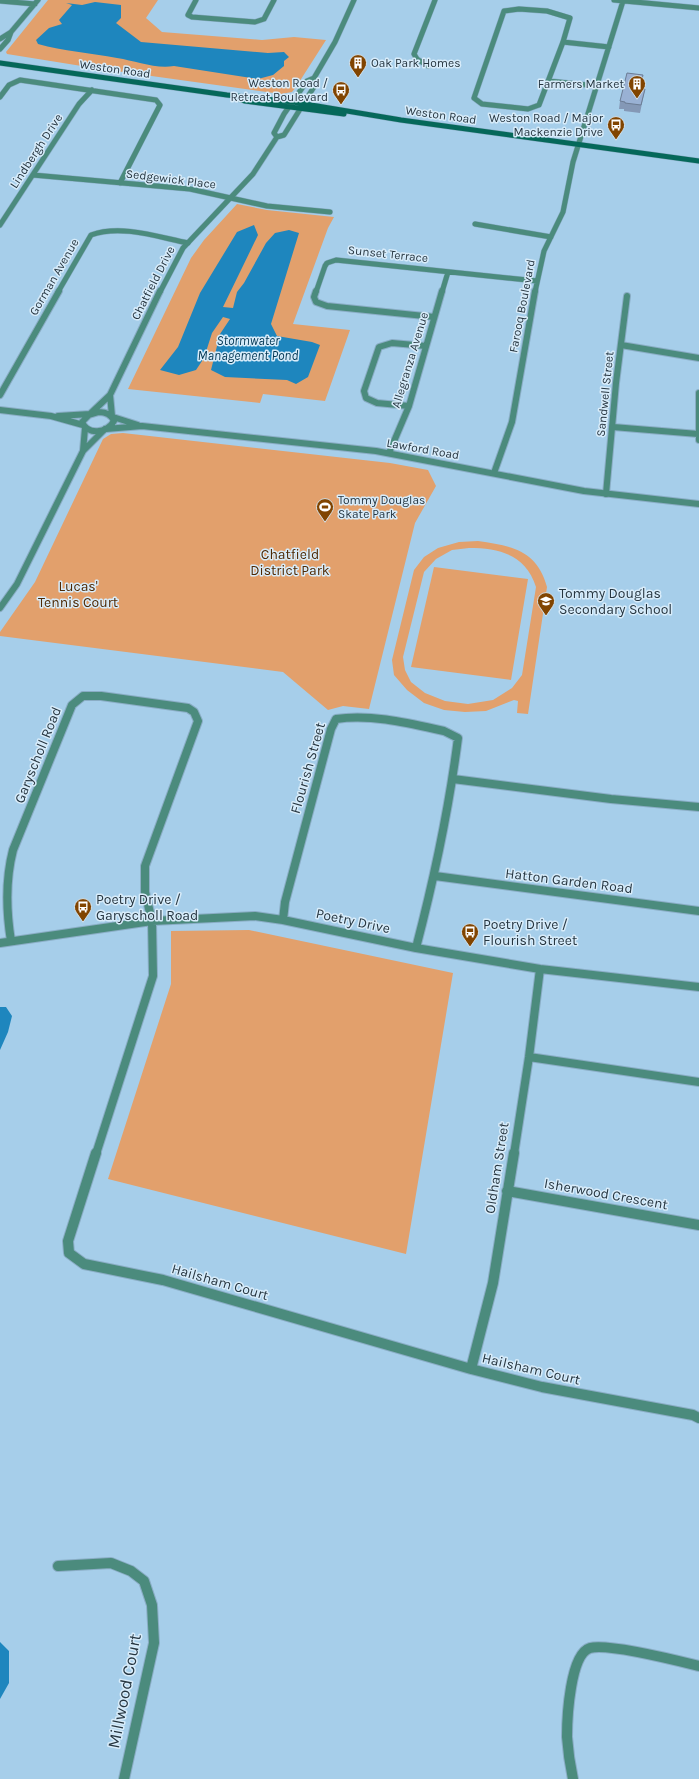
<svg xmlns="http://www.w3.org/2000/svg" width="699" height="1779" font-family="Karla,sans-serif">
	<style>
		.green { fill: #e2a06c; fill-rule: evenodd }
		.water { fill: #1e86be }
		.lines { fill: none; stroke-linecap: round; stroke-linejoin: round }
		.minor-far3-casing { stroke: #8aadc5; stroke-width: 6 }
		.minor-far2-casing { stroke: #8aadc5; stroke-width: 8 }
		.minor-far1-casing { stroke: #8aadc5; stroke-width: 10 }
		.minor-casing { stroke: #8aadc5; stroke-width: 12 }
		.tertiary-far1-casing { stroke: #8aadc5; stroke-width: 6 }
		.tertiary-casing { stroke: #8aadc5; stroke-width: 8 }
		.secondary-casing { stroke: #8aadc5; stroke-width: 6 }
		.minor-far3 { stroke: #4b8b7d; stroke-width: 5 }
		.minor-far2 { stroke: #4b8b7d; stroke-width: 6 }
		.minor-far1 { stroke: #4b8b7d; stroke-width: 8 }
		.minor { stroke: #4b8b7d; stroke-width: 10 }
		.tertiary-far1 { stroke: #4b8b7d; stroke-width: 5 }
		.tertiary { stroke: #4b8b7d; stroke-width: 6 }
		.secondary { stroke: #05685a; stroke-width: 5 }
		.wall { fill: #8498b6 }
		.building { fill: #99b1d4; stroke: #6b7c94 }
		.labels { text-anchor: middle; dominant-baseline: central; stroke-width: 3; stroke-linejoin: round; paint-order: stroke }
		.far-poi-label { font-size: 12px; fill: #263641; stroke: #d8ecfa; text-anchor: end }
		.far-street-label { font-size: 12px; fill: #263641; stroke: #d8ecfa }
		.far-water-label { font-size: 13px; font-style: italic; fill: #003653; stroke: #d8ecfa }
		.park-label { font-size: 14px; fill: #4e2803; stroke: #d8ecfa }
		.poi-label { font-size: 14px; fill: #263641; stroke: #d8ecfa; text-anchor: start }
		.street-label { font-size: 14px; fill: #263641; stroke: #d8ecfa }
		.near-street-label { font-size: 17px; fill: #263641; stroke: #d8ecfa }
	</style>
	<rect width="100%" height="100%" fill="#a6ceea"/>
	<path class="green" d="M48,0H158L146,18L162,32L262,40L294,37L326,40L296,87L292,92L281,94L94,68L7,54L6,52Z
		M237,204L267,210L334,217L328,228L293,324L350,330L325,401L263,394L260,403L128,389L191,258L204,240Z
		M123,433L390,463L428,470L436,486L415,523L369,709L343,706L328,710L283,672L0,636V632L35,582L103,439L111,434Z
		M478,541C512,546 537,550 547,587L528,714L517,713L518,701L514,700L486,711L465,712L444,710L424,703L407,690L394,675L392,660L414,570L424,557L438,548L459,542ZM469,548C500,548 526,555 536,587L522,675L512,688L493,700L468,704L445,701L425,693L411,682L405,670L403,657L424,572L436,559L452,550Z
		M434,567L528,579L511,680L411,667Z
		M249,930L453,973L406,1254L108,1179L171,984V931Z"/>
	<path class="water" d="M95,2L121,5V18L116,23L141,42L268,53L284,52L289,57L284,61V66L273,75L258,79L174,66C155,69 136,61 117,58C91,53 63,51 38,44L36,40L49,28L62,24L59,20L72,5L66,3L82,5Z
		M254,225L258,235L223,307L233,308L237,292L244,283L266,243L275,233L289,230L299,233L271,324L277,336L312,342L320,345L308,377L296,384L287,380L225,377L211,370L220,334L230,319L223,317L212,333L204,358L196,370L179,375L160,370L178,347L200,293L237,232Z
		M0,1007H6L12,1016L8,1032L0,1050Z
		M0,1642L9,1651V1683L0,1699Z"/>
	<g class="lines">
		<g class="minor-far3-casing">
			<path id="minor-far3" d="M196,0L188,15L192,17L255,22L264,19L274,0
				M614,0L699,8
				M0,1L35,4
				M519,9L547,11L570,18L563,42L539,105L528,109L482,104L474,98L504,11Z
				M0,39L11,32L38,0
				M563,42L609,47
				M0,49L8,40L11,32
				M428,66L417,59L414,54L435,0
				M549,81L597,86
				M0,97L9,85L20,80L156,100L160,105L120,183
				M33,175L190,189L267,206L330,212
				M475,224L551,237
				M0,225L79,104L92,90
				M58,292L91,235C121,224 158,237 188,243
				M316,292L325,266L327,263L336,260L537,281
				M442,292L448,272
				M535,292L544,251L563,212L573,162L623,1"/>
		</g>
		<g class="minor-far2-casing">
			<path id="minor-far2" d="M316,291L314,297L316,302L327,306L434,317
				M621,345L699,358
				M699,393V440
				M0,395L59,291
				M409,406L377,403L366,398L364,391L379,347L392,343L426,346
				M613,427L698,434
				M83,451L85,428
				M389,453L409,406L442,291
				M494,473L512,422L535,291
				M606,494L616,383L627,296
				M0,608L17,584L83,451L105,429"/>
		</g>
		<g class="minor-far1-casing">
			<path id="minor-far1" d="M453,779L611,799L699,807
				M435,876L699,911
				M283,920L285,902L331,729L336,719C368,714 404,722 435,729L444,731L458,738C449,809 434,879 416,948
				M11,941C6,910 5,881 13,850L72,705L83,696H101L188,708L194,712L198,721L145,866V892L152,921L153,976L96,1154
				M0,943L152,921L255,916L283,920L416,948L540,969L699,987
				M529,1057L699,1082
				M514,1154L529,1057L540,969"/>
		</g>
		<g class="minor-casing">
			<path id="minor" d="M96,1153L68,1241L69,1253L84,1264L163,1280L471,1369L542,1387L693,1415L699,1418
				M507,1191L699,1225
				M471,1369L493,1283L514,1153
				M58,1566L111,1563L131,1571L144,1581L152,1605L154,1643L124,1779
				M573,1779C570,1765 568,1751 567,1737C567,1718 570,1654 590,1648C608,1643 679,1661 699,1666"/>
		</g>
		<g class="tertiary-far1-casing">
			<path id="tertiary-far1" d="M277,137L274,133L284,114L307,81L314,78L335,42L354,0
				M160,292L183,248L253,174L277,137L284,135L317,82L314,78"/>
		</g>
		<g class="tertiary-casing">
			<path id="tertiary" d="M110,395L112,416
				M0,410L51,416L83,425
				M99,412C106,412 111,414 114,421C107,433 88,436 82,422L89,415Z
				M91,413L110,395L160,291
				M58,416L90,414
				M113,417L138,425
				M106,429L142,426L376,451L584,491L699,504"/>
		</g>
		<g class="secondary-casing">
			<path id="secondary" d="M0,63L227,95L293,102L401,120L699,161
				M235,98L245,101L344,114"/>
		</g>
		<use href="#minor-far3" class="minor-far3"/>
		<use href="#minor-far2" class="minor-far2"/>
		<use href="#minor-far1" class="minor-far1"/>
		<use href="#minor" class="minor"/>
		<use href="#tertiary-far1" class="tertiary-far1"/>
		<use href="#tertiary" class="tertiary"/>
		<use href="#secondary" class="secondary"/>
	</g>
	<path class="wall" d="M642,82L641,88L645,89L640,113L624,111V109H619L620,101Z"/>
	<path class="building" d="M627,73L643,75L640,88L645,89L641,105L625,103V102L620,101Z"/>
	<defs>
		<g id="building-pin" transform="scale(0.9)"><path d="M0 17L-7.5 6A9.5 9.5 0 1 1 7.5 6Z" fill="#814400" stroke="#d8ecfa"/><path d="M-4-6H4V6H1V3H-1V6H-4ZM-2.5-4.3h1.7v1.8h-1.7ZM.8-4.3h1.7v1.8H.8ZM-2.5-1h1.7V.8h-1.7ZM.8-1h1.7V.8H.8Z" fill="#fff"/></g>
		<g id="bus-pin" transform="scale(0.9)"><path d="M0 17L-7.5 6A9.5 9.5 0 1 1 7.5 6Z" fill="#814400" stroke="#d8ecfa"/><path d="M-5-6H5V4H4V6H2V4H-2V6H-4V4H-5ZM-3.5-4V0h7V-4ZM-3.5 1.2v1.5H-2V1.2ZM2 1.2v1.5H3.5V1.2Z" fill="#fff"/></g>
		<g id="stadium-pin" transform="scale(0.9)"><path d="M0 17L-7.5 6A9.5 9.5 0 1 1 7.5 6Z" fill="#814400" stroke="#d8ecfa"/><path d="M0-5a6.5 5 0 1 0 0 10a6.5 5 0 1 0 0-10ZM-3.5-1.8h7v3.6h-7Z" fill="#fff"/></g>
		<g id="school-pin" transform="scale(0.9)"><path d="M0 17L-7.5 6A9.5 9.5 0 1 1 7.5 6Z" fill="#814400" stroke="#d8ecfa"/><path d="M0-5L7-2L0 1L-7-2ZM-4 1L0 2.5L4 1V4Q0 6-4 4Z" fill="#fff"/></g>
	</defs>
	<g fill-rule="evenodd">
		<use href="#building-pin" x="358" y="63"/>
		<use href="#building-pin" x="637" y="84"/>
		<use href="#bus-pin" x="341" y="90"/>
		<use href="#bus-pin" x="616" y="125"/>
		<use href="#stadium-pin" x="325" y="507"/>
		<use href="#school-pin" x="546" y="601"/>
		<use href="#bus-pin" x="83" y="907"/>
		<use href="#bus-pin" x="470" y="932"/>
	</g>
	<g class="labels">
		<g class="far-poi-label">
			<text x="371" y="63" text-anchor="start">Oak Park Homes</text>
			<text x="328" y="83">Weston Road /<tspan x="328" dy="14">Retreat Boulevard</tspan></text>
			<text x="624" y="84">Farmers Market</text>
			<text x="603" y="118">Weston Road / Major<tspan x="603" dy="14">Mackenzie Drive</tspan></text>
			<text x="338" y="500" text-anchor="start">Tommy Douglas<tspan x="338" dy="14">Skate Park</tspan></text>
		</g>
		<g class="far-street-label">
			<text transform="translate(115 69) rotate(8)">Weston Road</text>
			<text transform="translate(441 115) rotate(8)">Weston Road</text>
			<text transform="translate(36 151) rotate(-57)">Lindbergh Drive</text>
			<text transform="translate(171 179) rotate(7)">Sedgewick Place</text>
			<text transform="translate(388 254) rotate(6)">Sunset Terrace</text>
			<text transform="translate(54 277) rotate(-60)">Gorman Avenue</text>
			<text transform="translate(153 283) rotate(-63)">Chatfield Drive</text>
			<text transform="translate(522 306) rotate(-79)">Farooq Boulevard</text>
			<text transform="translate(410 360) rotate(-73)">Allegranza Avenue</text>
			<text transform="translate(605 394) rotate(-84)">Sandwell Street</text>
			<text transform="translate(423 449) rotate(10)">Lawford Road</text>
		</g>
		<g class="far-water-label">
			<text x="248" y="340">Stormwater<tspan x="248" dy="15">Management Pond</tspan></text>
		</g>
		<g class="park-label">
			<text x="290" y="554">Chatfield<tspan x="290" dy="16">District Park</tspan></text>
			<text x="78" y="586">Lucas'<tspan x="78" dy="16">Tennis Court</tspan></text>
		</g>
		<g class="poi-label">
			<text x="559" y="593">Tommy Douglas<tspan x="559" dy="16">Secondary School</tspan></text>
			<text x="96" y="899">Poetry Drive /<tspan x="96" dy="16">Garyscholl Road</tspan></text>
			<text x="483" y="924">Poetry Drive /<tspan x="483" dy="16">Flourish Street</tspan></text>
		</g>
		<g class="street-label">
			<text transform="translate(38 755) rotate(-68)">Garyscholl Road</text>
			<text transform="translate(308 768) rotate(-74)">Flourish Street</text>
			<text transform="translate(569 881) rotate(7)">Hatton Garden Road</text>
			<text transform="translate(353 921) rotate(12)">Poetry Drive</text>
			<text transform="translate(497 1168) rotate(-81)">Oldham Street</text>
			<text transform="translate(606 1194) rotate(10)">Isherwood Crescent</text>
			<text transform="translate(220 1282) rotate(16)">Hailsham Court</text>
			<text transform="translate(531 1369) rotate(13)">Hailsham Court</text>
		</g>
		<g class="near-street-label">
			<text transform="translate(124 1691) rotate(-79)">Millwood Court</text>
		</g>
	</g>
</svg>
